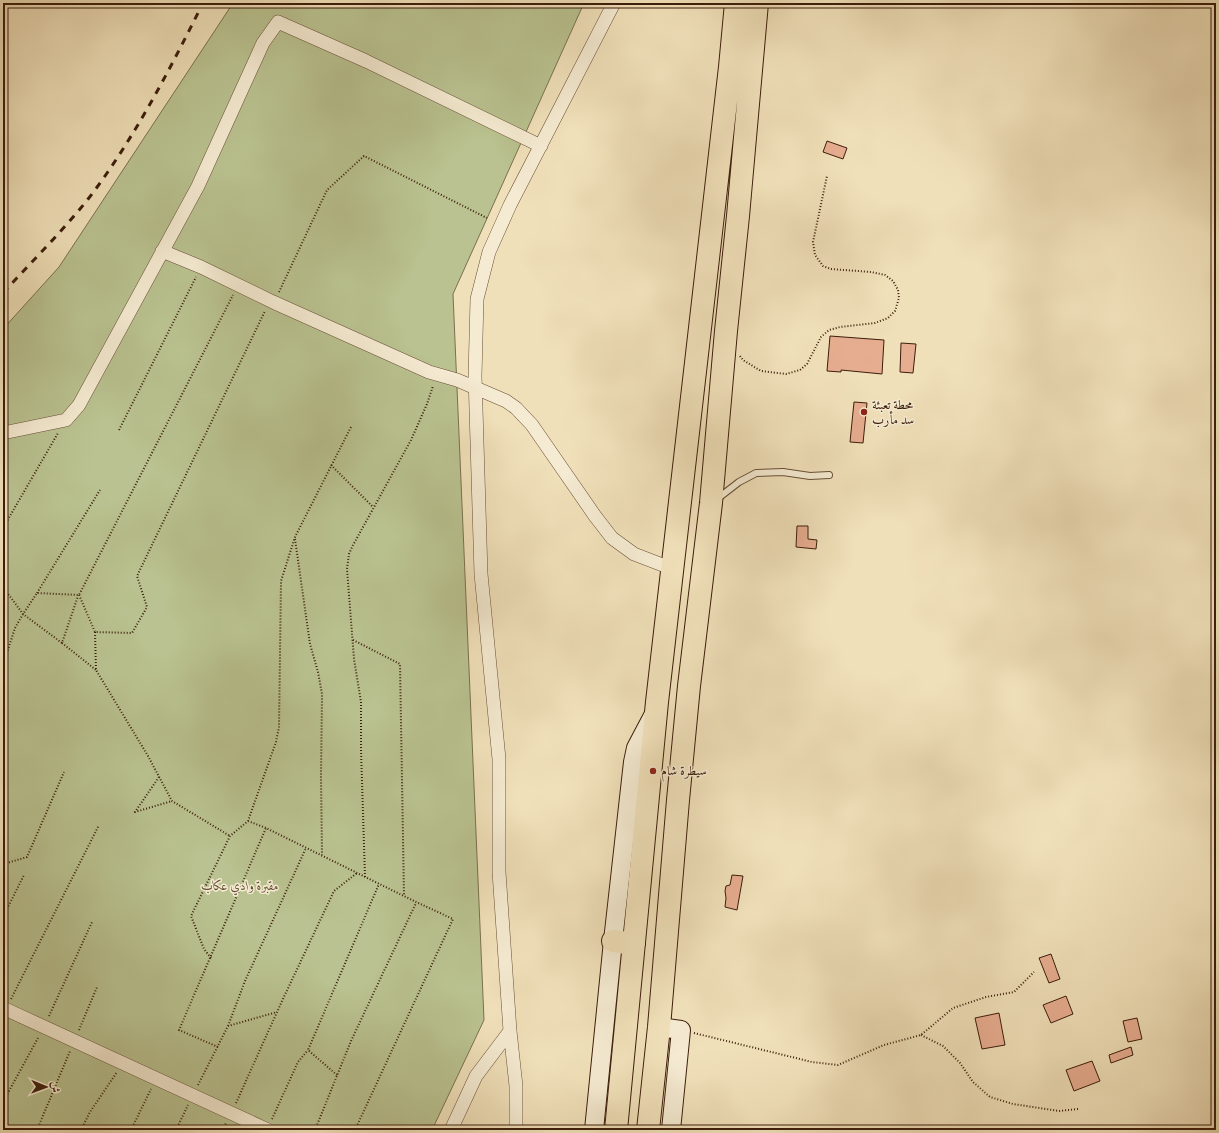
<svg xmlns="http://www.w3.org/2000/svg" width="1219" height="1133" font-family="'Libre Bodoni',Amiri,serif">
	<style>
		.green { fill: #b9c290; stroke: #7a704e }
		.building { fill: #e7ad90; stroke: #3c1d0b }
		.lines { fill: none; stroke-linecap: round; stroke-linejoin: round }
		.lane-casing { stroke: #694e36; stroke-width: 8 }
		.street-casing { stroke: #694e36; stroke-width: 14 }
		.secondary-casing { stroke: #3c1d0b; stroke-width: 20 }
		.highway-casing { stroke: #3c1d0b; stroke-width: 24 }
		.path { stroke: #3c1d0b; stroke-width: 2; stroke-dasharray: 1 2; stroke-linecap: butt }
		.lane { stroke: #f5ebd2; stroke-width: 6 }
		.street { stroke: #f5ebd2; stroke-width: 13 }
		.secondary { stroke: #f5ebd2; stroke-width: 18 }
		.highway { stroke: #f0e0b9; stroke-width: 22 }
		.rail { stroke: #3c1d0b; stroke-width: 3; stroke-dasharray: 7 7; stroke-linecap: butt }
		.poi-dot { fill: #8f2418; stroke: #f5ebd2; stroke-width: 1.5 }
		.labels { text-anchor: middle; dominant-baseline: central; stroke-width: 3; stroke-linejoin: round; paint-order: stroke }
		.poi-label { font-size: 13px; fill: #3c1d0b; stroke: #f5ebd2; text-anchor: start }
		.park-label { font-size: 13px; font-style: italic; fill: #624f33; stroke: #f5ebd2 }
	</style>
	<rect width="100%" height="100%" fill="#f0e0b9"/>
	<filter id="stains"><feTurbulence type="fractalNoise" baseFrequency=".005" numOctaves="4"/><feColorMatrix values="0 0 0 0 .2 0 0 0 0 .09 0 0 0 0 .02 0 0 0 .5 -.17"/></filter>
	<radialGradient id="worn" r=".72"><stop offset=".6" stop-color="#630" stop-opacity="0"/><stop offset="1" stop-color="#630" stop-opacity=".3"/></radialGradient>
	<path class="green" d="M233,3H584L453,294L484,1020L432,1130H3V329L59,267Z"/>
	<path class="building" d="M827,141L847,148L843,159L823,152Z
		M830,336L884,340L882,374L841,370V372L827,371Z
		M901,343L916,344L913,373L900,372Z
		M854,402L867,403L863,443L850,442Z
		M797,526H808V539L817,540L816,549L796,547Z
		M732,875L743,876L737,910L725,907L726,898L725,891L726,886L730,885Z
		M1051,954L1060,979L1049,983L1039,958Z
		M1066,996L1073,1014L1051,1023L1043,1005Z
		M999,1013L1005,1045L982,1049L975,1018Z
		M1137,1018L1142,1039L1128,1042L1123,1021Z
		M1131,1047L1133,1055L1111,1063L1109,1055Z
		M1092,1061L1100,1081L1074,1091L1066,1070Z"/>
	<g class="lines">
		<g class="lane-casing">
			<path id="lane" d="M717,499L739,482L756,473L783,472L810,476L829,475"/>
		</g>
		<g class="street-casing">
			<path id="street" d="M162,251L201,267L273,302L429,372L457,380L506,401L516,408L532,425L595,516L612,538L634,554L673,569
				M3,433L66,420L79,405L198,186L263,43L278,22L366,61L541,146
				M3,1008L268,1130
				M451,1130L476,1076L510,1031
				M516,1130V1086L510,1031L499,872V759L481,574L475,376L477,299L489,252L510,205L614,3"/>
		</g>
		<g class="secondary-casing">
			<path id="secondary" d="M659,1027L681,1030L671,1130
				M594,1130L613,941L633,762L636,748L655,712"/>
		</g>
		<g class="highway-casing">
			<path id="highway" d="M613,941L634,944
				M616,1130L657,702L730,67L736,3
				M648,1130L659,1027L678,800L689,686L711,503L726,331L738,216L757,3"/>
		</g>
		<path class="path" d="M279,292L327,190L364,156L487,218
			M740,356L743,360L761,371L786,374L800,370L807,364L821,337L829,330L840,327L875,323L888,318L895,311L899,298L898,290L893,281L885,275L871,272L831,269L823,266L815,255L813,242L827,176
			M119,430L196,277
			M331,465L373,507
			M3,528L58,433
			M295,539L310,644L318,672L322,694L321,776L322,855
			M3,587L23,614L62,643L78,596
			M37,593L100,490
			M79,595L95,632L132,633L147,607L137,576L265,311
			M95,632L96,670L148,756L172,801L230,836
			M353,640L400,664L404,896
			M62,643L96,670
			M3,665L15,628L23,614L37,593L79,595L233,295
			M159,777L135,812L172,801
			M248,821L266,828L416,902L453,919L355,1130
			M3,863H7L27,857L64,772
			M365,877L361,750V702L354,659L347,569L349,554L352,547L411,440L427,404L433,386
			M3,917L24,875
			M211,958L204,949L191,916L230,836L248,821L276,742L279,727L281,581L295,537L351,427
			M11,999L99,825
			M49,1016L92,922
			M228,1026L245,981L306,848
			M79,1030L97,987
			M694,1033L812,1062L838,1065L884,1045L921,1035L953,1008L986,997L1014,992L1034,972
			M921,1035L943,1046L960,1063L973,1082L990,1097L1013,1104L1059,1111L1078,1109
			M218,1047L179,1030L266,828
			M337,1075L308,1050L379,884
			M198,1085L228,1026L277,1012
			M3,1102L38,1038
			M236,1103L282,1001L334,891L357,873
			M272,1119L298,1062L308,1050
			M37,1130L70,1051
			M81,1130L90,1112L117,1072
			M131,1130L151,1089
			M176,1130L188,1105
			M223,1130L226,1123
			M315,1130L351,1041L416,903"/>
		<use href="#lane" class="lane"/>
		<use href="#street" class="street"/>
		<use href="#secondary" class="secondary"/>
		<use href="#highway" class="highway"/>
		<path class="rail" d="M3,293C33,260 65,229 92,194C136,135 170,69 203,3"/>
	</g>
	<g class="poi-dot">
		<circle cx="864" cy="412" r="4"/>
		<circle cx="653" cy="771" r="4"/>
	</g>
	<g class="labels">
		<g class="poi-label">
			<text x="872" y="405">محطة تعبئة<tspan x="872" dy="15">سد مأرب</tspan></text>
			<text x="661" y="771">سيطرة شام</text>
		</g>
		<g class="park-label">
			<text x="240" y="886">مقبرة وادي عكاب</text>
		</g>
	</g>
	<rect width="1219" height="1133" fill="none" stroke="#f0e0b9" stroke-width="16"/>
	<rect x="4" y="4" width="1211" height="1125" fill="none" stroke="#3c1d0b" stroke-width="2"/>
	<rect x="8" y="8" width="1203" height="1117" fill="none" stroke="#3c1d0b"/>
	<g transform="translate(46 1087) rotate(91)" stroke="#f5ebd2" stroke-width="3" paint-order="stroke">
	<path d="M0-3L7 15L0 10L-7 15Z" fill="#3c1d0b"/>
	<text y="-6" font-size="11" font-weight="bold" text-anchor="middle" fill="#3c1d0b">ش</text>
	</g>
	<rect width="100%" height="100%" filter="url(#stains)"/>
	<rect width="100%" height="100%" fill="url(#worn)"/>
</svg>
